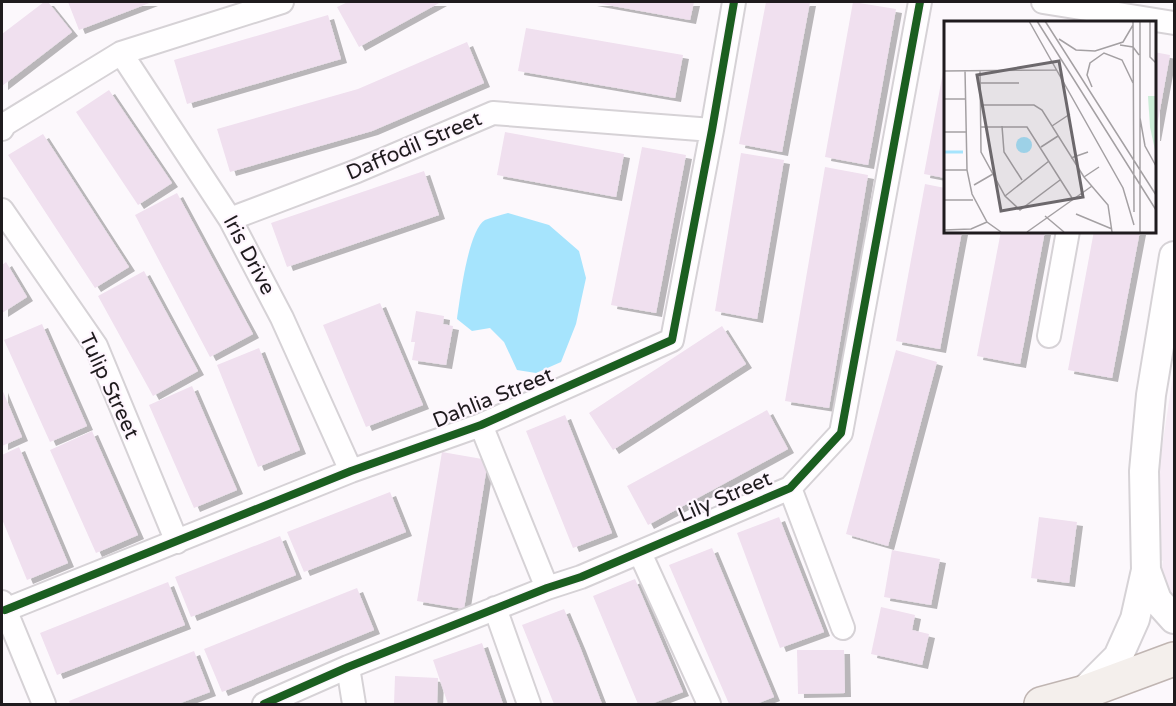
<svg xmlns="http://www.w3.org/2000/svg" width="1176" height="706" font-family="'Varela Round',sans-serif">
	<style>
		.built { fill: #f7ecf6 }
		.water { fill: #a6e4fd }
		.building { fill: #f0e0ef; filter: url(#shadow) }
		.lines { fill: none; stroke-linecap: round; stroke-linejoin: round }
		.minor-casing { stroke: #d6d2d6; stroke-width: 26 }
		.tertiary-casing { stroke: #d6d2d6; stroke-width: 32 }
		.primary-casing { stroke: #c0b5b2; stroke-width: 36 }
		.minor { stroke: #fffeff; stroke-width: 22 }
		.tertiary { stroke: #fffeff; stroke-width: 28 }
		.primary { stroke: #f4efec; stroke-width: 33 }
		.cycleway-casing { stroke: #fef6fe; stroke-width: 11 }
		.cycleway { stroke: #1b5e20; stroke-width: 8 }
		.labels { text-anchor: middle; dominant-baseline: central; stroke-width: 4.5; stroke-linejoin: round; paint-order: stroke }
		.street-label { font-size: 21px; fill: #1f1b1e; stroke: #fef6fe }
		.inset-river { fill: none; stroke: #a6e4fd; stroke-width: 3 }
		.inset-road { fill: none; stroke: #a4a0a3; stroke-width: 1.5 }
		.view { fill: #6c686c; fill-opacity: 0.15; stroke: #6c686c; stroke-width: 3 }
		.inset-edge { fill: none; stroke: #1f1b1e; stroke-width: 3 }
	</style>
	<defs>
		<filter id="shadow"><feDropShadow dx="6" dy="4" stdDeviation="0" flood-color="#0004"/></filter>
	</defs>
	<rect width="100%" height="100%" fill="#fcf8fc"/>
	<path class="built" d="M1174,369V600L1169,595L1161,570L1163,561L1160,560L1158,473Z"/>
	<path class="water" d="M508,213L549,225L579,251L586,278L576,324L561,362L536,373L517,370L504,342L490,328L472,331L457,319C460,299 468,230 485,220C492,217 501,215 508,213Z"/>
	<path class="building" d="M44,2H48L72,32L2,86V34Z
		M68,2H152L79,30Z
		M348,2H441L359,47L337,7Z
		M591,2H694L690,20Z
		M766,2H810L782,152L739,144Z
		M853,2L896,9L868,165L825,157Z
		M328,15L341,59L187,104L174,60Z
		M526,28L683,55L675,98L518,71Z
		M467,42L484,83L372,131L230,172L217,129L358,89Z
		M1154,52L1170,55L1155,137H1154Z
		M944,67H945V178L924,174Z
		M109,90L172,183L138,205L76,112Z
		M505,132L624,154L616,197L497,175Z
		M43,134L129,267L95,288L8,155Z
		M642,147L686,155L656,313L611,305Z
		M741,153L784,160L757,319L715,311Z
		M825,167L868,175L829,408L785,401Z
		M424,171L439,215L287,267L271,223Z
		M925,184L945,188V231H962L940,349L896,341Z
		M177,193L253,334L210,357L135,215Z
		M1001,231H1045L1020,364L977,356Z
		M1094,231H1140L1112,378L1068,370Z
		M6,262L27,297L2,313V265Z
		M144,271L198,371L153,396L98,296Z
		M380,303L423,405L366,427L323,325Z
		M416,311L444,316L443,324L453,326L446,365L412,360L415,342H411Z
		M42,324L87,426L50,442L4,340Z
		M722,326L746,364L613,450L589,413Z
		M259,348L300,450L258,467L217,365Z
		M896,350L937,362L888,546L846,534Z
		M192,386L237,490L194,508L149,405Z
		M2,389L22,437L2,446Z
		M767,410L788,449L648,525L627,486Z
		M565,415L612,533L573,548L526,431Z
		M92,431L138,535L96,553L50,450Z
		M19,447L68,563L27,580L2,519V455Z
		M442,452L488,460L464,609L417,601Z
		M390,492L406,532L304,572L287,532Z
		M779,517L824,632L780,648L737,533Z
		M1039,517L1077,522L1069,583L1031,578Z
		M280,536L296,575L191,617L175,577Z
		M712,548L774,697L756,704H729L669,565Z
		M892,550L940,559L931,605L884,597Z
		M635,579L683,692L651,704H638L593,596Z
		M168,582L185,625L57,675L40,633Z
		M357,588L374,630L222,692L204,649Z
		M881,607L915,615L912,630L929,634L922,665L871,654Z
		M564,609L580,647L602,704H554L522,625Z
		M482,643L503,704H448L433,660Z
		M797,650H844L845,693L798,694Z
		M194,651L210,692L178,704H70L69,701Z
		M395,676L438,678L437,704H394Z"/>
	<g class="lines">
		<g class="minor-casing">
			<path id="minor" d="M1043,2L1174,23
				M121,53L230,219L282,318L351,471
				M2,129L5,124L121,53L282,2
				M2,210L96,346L177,542
				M230,219L357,171L493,113L712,130
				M1049,336L1068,231
				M481,425L547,588
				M790,488L843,628
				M640,553L709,704
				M2,602L44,704
				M495,608L529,704
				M5,610L351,471L481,425L672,340L712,130L734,2
				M348,667L354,704
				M264,704L348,667L547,588L581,577L790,488L841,433L920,2"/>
		</g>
		<g class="tertiary-casing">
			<path id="tertiary" d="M1146,570L1157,600L1174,619
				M1082,693L1118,657L1135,619L1146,570L1144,471L1151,395L1174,256"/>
		</g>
		<g class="primary-casing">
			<path id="primary" d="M1041,704L1082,693L1174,659"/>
		</g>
		<use href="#minor" class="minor"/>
		<use href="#tertiary" class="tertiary"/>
		<use href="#primary" class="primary"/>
		<g class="cycleway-casing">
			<path id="cycleway" d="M5,610L351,471L481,425L672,340L712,130L734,2
				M264,704L348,667L547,588L581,577L790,488L841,433L920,2"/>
		</g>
		<use href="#cycleway" class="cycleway"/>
	</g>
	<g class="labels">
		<g class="street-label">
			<text transform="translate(414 146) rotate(-23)">Daffodil Street</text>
			<text transform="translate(249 255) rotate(62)">Iris Drive</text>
			<text transform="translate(109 386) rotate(65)">Tulip Street</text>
			<text transform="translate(493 398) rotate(-22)">Dahlia Street</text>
			<text transform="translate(725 497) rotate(-23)">Lily Street</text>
		</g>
	</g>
	<g transform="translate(944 21)">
		<rect width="212" height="212" fill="#fcf8fc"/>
		<path d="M204,75H211V129L206,106Z" fill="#cdedd8"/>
		<path d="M72 124a8 8 0 1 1 16 0a8 8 0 1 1-16 0Z" fill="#a6e4fd"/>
		<path class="inset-river" d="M0,131H19"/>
		<path class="inset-road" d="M85,0L179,167L190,204M93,0L212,189M101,0L212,174M189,0L190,191M196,0V211M206,0V36L212,42M115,18L132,29L151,30L179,21L189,4M176,24L189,26L195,34M21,49L23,149L28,173L43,201L57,211M36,49L37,131L61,175L76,189L116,159M0,50L112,49M36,62H75M148,66L143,54L146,42L160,32L178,39L189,62M0,78H21M36,84H90L98,89L140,156L164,184L168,211M196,97L201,125L212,145M58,105L60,131L78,159M108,105L126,93M36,106H83L128,177M0,111H22M97,126L114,115M127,137L144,131M0,149H23M140,156L155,146M30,164L49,153M61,175L105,140M0,179H29M132,193L168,208M101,195L120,211M0,209L27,208L43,201M83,211L148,165"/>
		<path class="view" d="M115,40L139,176L57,190L33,54Z"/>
		<rect width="212" height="212" class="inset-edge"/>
	</g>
	<rect width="1176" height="706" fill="none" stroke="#1f1b1e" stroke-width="6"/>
</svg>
